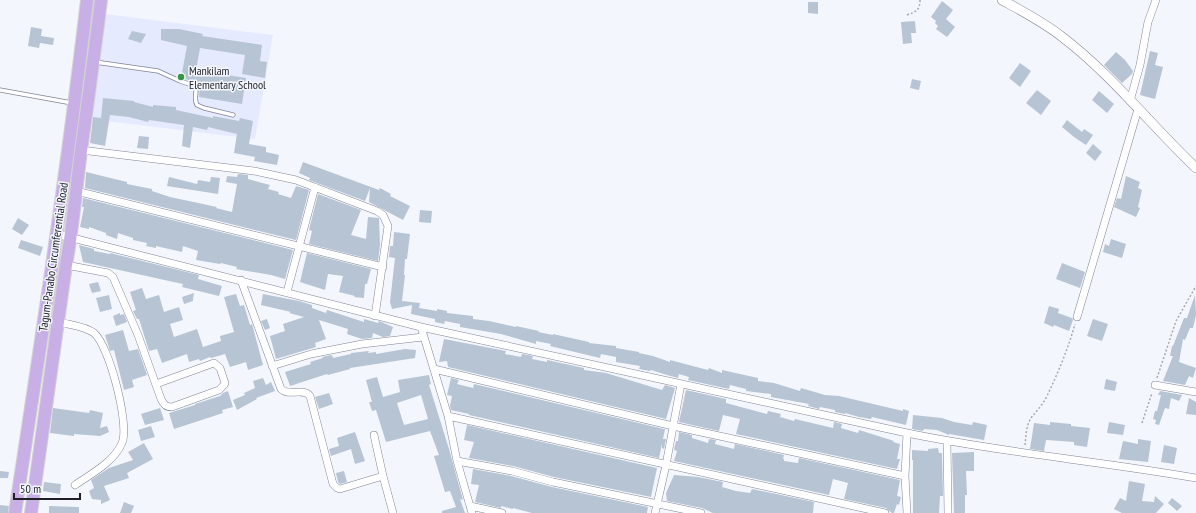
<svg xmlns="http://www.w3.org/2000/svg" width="1196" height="513" font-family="'PT Sans Narrow',sans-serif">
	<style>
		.built { fill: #e6eafe }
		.building { fill: #b7c4d3; fill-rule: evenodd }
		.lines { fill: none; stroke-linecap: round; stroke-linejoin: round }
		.service-casing { stroke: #818495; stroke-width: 5 }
		.minor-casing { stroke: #818495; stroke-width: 8 }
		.tertiary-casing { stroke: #818495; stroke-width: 10 }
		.trunk-casing { stroke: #d2d2d4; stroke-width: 14 }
		.path { stroke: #a7a9b0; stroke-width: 1.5; stroke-dasharray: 2 2; stroke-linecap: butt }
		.service { stroke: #fff; stroke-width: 3.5 }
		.minor { stroke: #fff; stroke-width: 7 }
		.tertiary { stroke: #fff; stroke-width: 9 }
		.trunk { stroke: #c8b0e7; stroke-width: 12 }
		.poi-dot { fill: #379547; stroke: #f4f6fd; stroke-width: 1.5 }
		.labels { text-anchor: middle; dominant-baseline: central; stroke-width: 3; stroke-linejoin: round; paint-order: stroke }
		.poi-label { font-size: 12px; fill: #1e2026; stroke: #f4f6fd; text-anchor: start }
		.street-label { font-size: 12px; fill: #1e2026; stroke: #f4f6fd }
	</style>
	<rect width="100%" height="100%" fill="#f4f6fd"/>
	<path class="built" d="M105,14L273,35L255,139L89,119Z"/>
	<path class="building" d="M942,1L953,10L946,19L955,27L947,37L936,29L938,26L935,23L936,21L931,17Z
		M808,2H818V14L808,13Z
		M915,21L916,33H911L912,43L903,44L901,22Z
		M31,27L42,29L41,36L54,38L53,45L40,43L39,48L28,46Z
		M161,29H179L203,34L202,36L262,45L260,61L267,62L265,78L242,74L245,55L200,48L196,70L246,78L242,104L199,97L200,83L181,78L187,46L161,40Z
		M132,31L146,34L141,43L128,39Z
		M1150,51L1158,53L1155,65L1163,67L1155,99L1140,95Z
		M1116,52L1125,60L1133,71L1132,74L1122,83L1104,65Z
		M1020,63L1031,71L1020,87L1009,78Z
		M912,79L921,81L919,90L910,88Z
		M1037,90L1051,101L1041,115L1026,103Z
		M1099,91L1114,104L1107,113L1092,100Z
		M103,98L134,101V102L153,107V105L176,107V110L213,118V116L239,121L240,118L253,121L249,144L266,147V152L279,155L277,165L254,161L255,157L234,153L237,134L208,127L207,130L193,127L190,148L182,146L184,125L149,120L148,122L129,117L110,115L105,146L90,143L93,117L101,118Z
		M1067,120L1082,132L1084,129L1093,135L1086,145L1074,137L1062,127Z
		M139,136L149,137L148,149L137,148Z
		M1093,144L1102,152L1095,161L1086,153Z
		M303,162L379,190L380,188L391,194L390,196L410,206L403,220L369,202L370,188L365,201L309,180L310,178L299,173Z
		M86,172L127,182V184L152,189V191L170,197L217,207L216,208L232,212L237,184L226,182L227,176L237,177L238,174L248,175V179L270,185L268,189L279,192L278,194L291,198L296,186L309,190L296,240L85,188Z
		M1126,176L1140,182L1138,188L1142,190L1138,207L1140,208L1136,217L1114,207L1117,198L1121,199Z
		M169,177L197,184L198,180L210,182L211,177L220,178L218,194L167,186Z
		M318,194L361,210L351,235L366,239L368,217L379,218L380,245L378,261L309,244L312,231L309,230Z
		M83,198L293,250L285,279L271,275L236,269L237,267L221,263L220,264L196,260L198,251L183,246L182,252L156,246V248L146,246L147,243L133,240V238L118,233L117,239L106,235V233L89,227V229L80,227L84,207H82Z
		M420,210L432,211L431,223L419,222Z
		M18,218L29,225L22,235L12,229Z
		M394,232L410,234L407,259H405L404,275H405L402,301L420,303L419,308L437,311V309L447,311V313L473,316V319L489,321L516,327V326L539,331L538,332L553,335V334L589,342V343L616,346V348L639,352V353L653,356L670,362V360L708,370L709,368L722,373V370L758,378V381L774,383L800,391L801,388L825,395L839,396L903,411V409L909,411L906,425L872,417L871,419L859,417L845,413V414L835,412V410L820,407L819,409L812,407L808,406L809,404L771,397V394L746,391V389L730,385L729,389L688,380L689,377L679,374L678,378L667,375L651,370L650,371L639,369L640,366L616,362V357L601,354L600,358L550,346L551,344L536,341V344L501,334L460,327V324L445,321L444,324L435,322V319L411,314L412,305L392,309L390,302L395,258L389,257L390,246H393Z
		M1111,239L1126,244L1122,258L1103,252L1105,244L1109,246Z
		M21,240L43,247L40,256L18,248Z
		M79,245L94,249V251L110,254V253L199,275L198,279L222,286L219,296L182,287L183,284L169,281L83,262Z
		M307,253L371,269L367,284H365L364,298L354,297L355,296L339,292L343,276L328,274L325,290L300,282Z
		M1062,263L1085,272L1080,288L1056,279Z
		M98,282L101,291L92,293L89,284Z
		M142,288L146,299L159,295L164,312L179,307L183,320L170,324L174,337L197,329L203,347L221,341L220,336L234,332L224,297L236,294L240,306L244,305L250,325L252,324L263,365L248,370L246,362L230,367L225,354L211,358L210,357L200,361L199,359L189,362L187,354L162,363L157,349L149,351L139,319H137L133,311L136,310L130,292Z
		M194,293L193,299V301L184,304L182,297Z
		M263,294L299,301L312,305V308L326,313L327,310L364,322V319L378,323L379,321L393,327L390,336L383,337L373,333L372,338L362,339L347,334L348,329L319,320L326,339L315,343L316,347L276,359L270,336L285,331L283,324L304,317L289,313L291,312L261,305Z
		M109,295L112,309L100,312L96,298Z
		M1195,295L1196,315L1193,328H1190L1185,340L1183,339L1179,362L1196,368L1193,378L1189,376L1185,385L1163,381L1173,356H1170L1172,346H1173L1184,318H1187Z
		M1049,306L1059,309L1058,313L1072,318L1073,320L1069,331L1054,325L1053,327L1044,323Z
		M120,313V315L124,314L127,322L116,326L113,316Z
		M267,319L270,328L265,330L261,321Z
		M1093,319L1108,324L1102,341L1087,336Z
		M123,330L129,351L138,349L147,375L132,380L134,387L124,390L114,350L110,351L105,335Z
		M444,339L506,351L505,354L521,357L522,354L533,356L532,359L547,362V360L584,368V370L606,373L662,390L665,385L675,388L666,419L448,367L447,361L439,362Z
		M405,349L416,350L415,358L350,368V369L328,375L327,374L290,386L285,372L311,364L310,362L323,358L322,357L332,355L333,358L351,354V353L369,351L368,353L376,352V354Z
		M429,375L431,384L429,385L431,391L449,449L463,500L460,499L465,513H442V511L456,507L450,491L445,492L434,456L439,455L430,431L386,442L376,410L372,411L369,402H372L366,380L377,377L383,397L400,392L398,380ZM421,395L428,419L404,425L397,403Z
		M263,378L266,385L271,382L275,391L256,398L257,399L237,410L233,400L245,395L244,393L255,388L253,381Z
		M451,378L459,380L457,384L473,388L474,384L664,429H665L663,439H666L664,449L662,448V444L659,458L469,415V414L451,410L450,406L452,396L447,395Z
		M1106,379L1117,382L1115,391L1104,389Z
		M686,390L726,399V403L767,414L768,411L781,414L780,417L794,421L795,419L833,428L834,422L842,424L841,428L858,433L859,430L894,441L893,442L900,444L897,459H900L897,469L736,434L740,419L723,415L719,431L679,422Z
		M228,391L233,407L222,410L223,413L174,429L169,413L195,405V404L220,396L223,393Z
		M1160,391L1182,395L1179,401L1171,398L1169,409L1165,408L1159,425L1155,424L1156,420L1153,419L1155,411H1157L1161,395H1158Z
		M329,393L333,404L319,409L315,397Z
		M1189,398L1196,402V415L1186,414Z
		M53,408L89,413L90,410L103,413L100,428L107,426L109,432L100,436L74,434V436L50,433Z
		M160,408L164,420L145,425L141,414Z
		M913,415L942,418L954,422L972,425L973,422L987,425L984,440L949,434V435L937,430L924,429L923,431L912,429Z
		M1050,422L1071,424V426L1090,428L1087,447L1074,445V442L1046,440L1044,451L1030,449L1034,423L1050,425Z
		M1109,422L1125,425L1123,435L1107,433Z
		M467,425L657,468L651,497L554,477L513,466L469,458L474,442L464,440Z
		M151,426L155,437L141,441L138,430Z
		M355,432L365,461L355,464L351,449L331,456L329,449L339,446L337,438Z
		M679,432L692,435V438L708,443L709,439L716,440L715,444L734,449L735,444L784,455L783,459H784V461L798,463L799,458L900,480L897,496L901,497L899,505L897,504L894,513H892L886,508L844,499L848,483L833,479L829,495L674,461L677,451L674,450L676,441H678Z
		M1138,439L1151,441L1148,462L1119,459L1123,441L1138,444Z
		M144,443L153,459L127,473L129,478L104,486L110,500L101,504V500L92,499L89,491L94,488L91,480L109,468L133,460L128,452Z
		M1164,445L1177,448L1174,464L1161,462Z
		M938,448L939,453H942L943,496H940L939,513H913V460H912V450L928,451V449Z
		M974,452V471H966L967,495H965V513H954L952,453Z
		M473,469L511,476L552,487L648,507L647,513H532L513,508V509L501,506V508L475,502L479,485L471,484Z
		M0,471L9,472L8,478H0Z
		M344,471L347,482L340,484L338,482L336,473Z
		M674,475L698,477L723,482L722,487L736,491L750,493L752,489L814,502L813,513H713L702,508L667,501L666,493Z
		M1129,481L1145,484L1142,501L1154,502L1155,496L1164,504L1156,513H1122L1114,509L1120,498L1126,501Z
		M44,482L61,484L60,494L43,491Z
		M1172,498L1182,506L1177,511L1168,503Z
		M124,502L134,506L131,513H120Z
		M0,505L9,506L8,513H0Z
		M49,506L79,507V513H49Z"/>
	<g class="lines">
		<g class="service-casing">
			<path id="service" d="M95,62L158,71L180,81L195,86C198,92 193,98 197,105L204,108L233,115
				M0,90L72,103"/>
		</g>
		<g class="minor-casing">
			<path id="minor" d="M1130,101L1140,65L1148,22L1156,0
				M81,150L254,171L296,180L377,211L383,215L388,226L375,316
				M76,191L383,267
				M57,234L421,327L907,433C1003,453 1100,461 1196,478
				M66,265L108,273L113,277L138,335L161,399C164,405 166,407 172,407L219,390L224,385L225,383L220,368L214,363L156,384
				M241,280L281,389C289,397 303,387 310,396L333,484L337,488L340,489L383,476
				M287,292L315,187
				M1077,317L1138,109
				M59,322C70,325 85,326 94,333C109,345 130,425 122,443C114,462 91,474 75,485
				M421,327L448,416L457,461L472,513
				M272,366L311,354L362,344L423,337
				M434,369L673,426L905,476
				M1155,385L1196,392
				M448,416L885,513
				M374,435L383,476L393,513
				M947,442L948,513
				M457,461L512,471L553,482L701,513
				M470,506L502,513
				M655,513L666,465L681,384
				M907,513L905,476L907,433"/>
		</g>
		<g class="tertiary-casing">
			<path id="tertiary" d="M1002,0C1022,11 1043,22 1061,36C1110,73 1151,125 1196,168"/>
		</g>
		<g class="trunk-casing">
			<path id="trunk" d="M15,513C41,342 67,172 87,0
				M31,513L66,265C73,227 76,189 81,151C88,100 95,50 101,0"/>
		</g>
		<path class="path" d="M907,15C916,12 920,10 920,0
			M1157,378L1176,321L1196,286
			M1142,423L1152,393
			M1025,445C1026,436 1026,426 1031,418C1037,410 1042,406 1047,396C1058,373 1068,349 1075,324"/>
		<use href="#service" class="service"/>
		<use href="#minor" class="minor"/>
		<use href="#tertiary" class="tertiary"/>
		<use href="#trunk" class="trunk"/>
	</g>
	<circle class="poi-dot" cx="181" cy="77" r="4"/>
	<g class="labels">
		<g class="poi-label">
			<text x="189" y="70">Mankilam<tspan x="189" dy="14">Elementary School</tspan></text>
		</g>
		<g class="street-label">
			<text transform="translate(53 257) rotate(-82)">Tagum-Panabo Circumferential Road</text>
		</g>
	</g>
	<path d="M14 493v6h66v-6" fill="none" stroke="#1e2026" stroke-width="2"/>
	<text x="20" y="493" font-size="12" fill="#1e2026" stroke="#f4f6fd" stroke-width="3" paint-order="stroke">50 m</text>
</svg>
